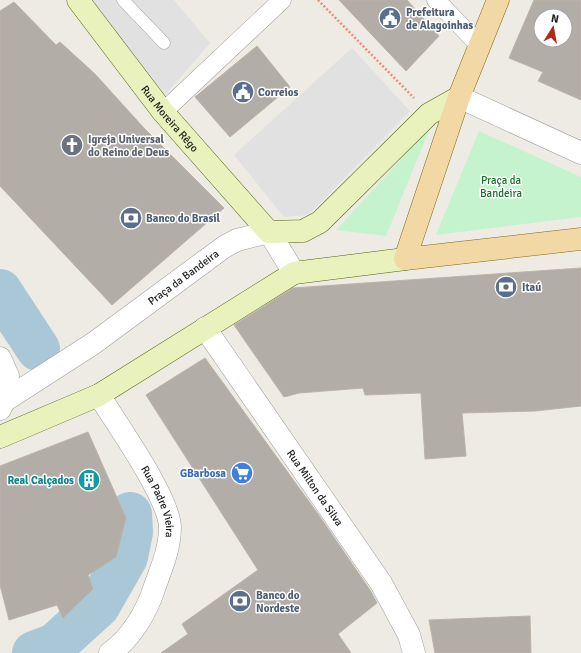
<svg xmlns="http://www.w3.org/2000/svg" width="581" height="653" font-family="Signika,sans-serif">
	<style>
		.park { fill: #c5f3ce }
		.parking { fill: #e1e1e1 }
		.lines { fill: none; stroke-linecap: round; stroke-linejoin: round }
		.river { stroke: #a9c7d6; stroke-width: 44 }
		.building { fill: #b2ada7; stroke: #bdb3a8; fill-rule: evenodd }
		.service-casing { stroke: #9e9e9e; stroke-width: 13 }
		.pedestrian-casing { stroke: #9e9e9e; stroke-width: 19 }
		.tertiary-casing { stroke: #9e9e9e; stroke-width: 23 }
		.secondary-casing { stroke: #546711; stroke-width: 23 }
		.primary-casing { stroke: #856b11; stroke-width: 23 }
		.path { stroke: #e99079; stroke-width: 2.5; stroke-dasharray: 2 2; stroke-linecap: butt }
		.service { stroke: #fff; stroke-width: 12 }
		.pedestrian { stroke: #fff; stroke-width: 18 }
		.tertiary { stroke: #fff; stroke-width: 22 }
		.secondary { stroke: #e9f2bd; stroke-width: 22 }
		.primary { stroke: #f1d8a5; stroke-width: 22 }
		.labels { text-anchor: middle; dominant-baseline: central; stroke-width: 3; stroke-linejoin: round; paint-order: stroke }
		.service-label { font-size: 11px; font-weight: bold; fill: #4e5e75; stroke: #fff; text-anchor: start }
		.street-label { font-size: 11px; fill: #1d1d1d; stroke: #fff }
		.worship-label { font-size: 11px; font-weight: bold; fill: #5b616d; stroke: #fff; text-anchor: start }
		.park-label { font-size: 11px; fill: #186e28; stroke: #fff }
		.shop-label { font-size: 11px; font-weight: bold; fill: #366cbe; stroke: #fff; text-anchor: end }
		.culture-label { font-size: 11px; font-weight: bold; fill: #0d838f; stroke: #fff; text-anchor: end }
	</style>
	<rect width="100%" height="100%" fill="#edebe4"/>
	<path class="park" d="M430,128L386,236L336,230Z
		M479,131L581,177V217L436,235Z"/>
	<path class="parking" d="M87,0H174L210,43L165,95Z
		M352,48L410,111L308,215L284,217L234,155Z"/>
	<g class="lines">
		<path class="river" d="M0,291L38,349
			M34,653L55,645L98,606L126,557L131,532L130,514"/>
	</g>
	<path class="building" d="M339,0H407L439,36L406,71Z
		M534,0H581V100L538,81L543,72L509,58ZM541,16H565V40H541Z
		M14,2L56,45L60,42L95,74L143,127L224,208L112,305L0,186V11Z
		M257,46L290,87L230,137L195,97Z
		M581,268V406L535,411L462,413L466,456L425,459L421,393L365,395L363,388L299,393L284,397L234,325L293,288Z
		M205,358L318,514L370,590L377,603L338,634L351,653H161L188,634L182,624L258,570L146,395Z
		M88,432L126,518L116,557L88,575L93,589L63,618L57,605L9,620L0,585V466Z
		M530,616L531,653H435L429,620Z"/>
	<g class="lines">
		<g class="service-casing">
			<path id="service" d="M123,0L164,43"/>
		</g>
		<g class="pedestrian-casing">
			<path id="pedestrian" d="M436,0L479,45
				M163,112L282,0"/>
		</g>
		<g class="tertiary-casing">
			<g id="tertiary">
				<path d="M459,97L581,153"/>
				<path id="s1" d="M205,328L381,583L409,635L414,653"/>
				<path d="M0,358L8,376L4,401L0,409"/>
				<path id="s2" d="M99,395C116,423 169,497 170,527C170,549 161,569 154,589C146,613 131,638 110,653"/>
				<path id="s3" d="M4,401L94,343L224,247L237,240L269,232L294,273"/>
			</g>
		</g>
		<g class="secondary-casing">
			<g id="secondary">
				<path id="s4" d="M78,0L163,112L269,232L303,231L320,222L429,114L459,97"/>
				<path d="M0,437L99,395L294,273L405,259"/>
			</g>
		</g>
		<g class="primary-casing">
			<path id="primary" d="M498,0L459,97L405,259L581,239"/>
		</g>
		<path class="path" d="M318,0L414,98"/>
		<use href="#service" class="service"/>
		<use href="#pedestrian" class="pedestrian"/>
		<use href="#tertiary" class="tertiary"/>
		<use href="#secondary" class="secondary"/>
		<use href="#primary" class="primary"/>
	</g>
	<defs>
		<g id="civic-disc" transform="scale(1.15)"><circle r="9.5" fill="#5c6f8a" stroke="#fff"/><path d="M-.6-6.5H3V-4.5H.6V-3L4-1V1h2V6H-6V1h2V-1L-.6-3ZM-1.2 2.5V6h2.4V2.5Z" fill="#fff"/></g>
		<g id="church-disc" transform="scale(1.15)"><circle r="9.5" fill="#6b7280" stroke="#fff"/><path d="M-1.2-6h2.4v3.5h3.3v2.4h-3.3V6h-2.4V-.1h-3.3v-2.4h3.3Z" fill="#fff"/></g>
		<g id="bank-disc" transform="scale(1.15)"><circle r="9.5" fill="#5c6f8a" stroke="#fff"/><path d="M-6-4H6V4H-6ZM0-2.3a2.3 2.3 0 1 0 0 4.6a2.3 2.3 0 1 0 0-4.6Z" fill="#fff"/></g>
		<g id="supermarket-disc" transform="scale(1.15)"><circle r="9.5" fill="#3f7fe0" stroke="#fff"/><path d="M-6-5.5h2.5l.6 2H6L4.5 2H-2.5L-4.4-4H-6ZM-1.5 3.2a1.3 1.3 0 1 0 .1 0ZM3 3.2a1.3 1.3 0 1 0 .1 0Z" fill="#fff"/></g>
		<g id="building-disc" transform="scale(1.15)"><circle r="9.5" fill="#0f9aa8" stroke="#fff"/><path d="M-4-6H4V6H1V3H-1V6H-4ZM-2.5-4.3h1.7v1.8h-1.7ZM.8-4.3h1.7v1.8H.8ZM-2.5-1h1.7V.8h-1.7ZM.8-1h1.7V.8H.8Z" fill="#fff"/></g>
	</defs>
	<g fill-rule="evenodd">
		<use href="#civic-disc" x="390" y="18"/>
		<use href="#civic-disc" x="243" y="92"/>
		<use href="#church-disc" x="72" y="145"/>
		<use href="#bank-disc" x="131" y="218"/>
		<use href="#bank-disc" x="506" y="287"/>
		<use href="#supermarket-disc" x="242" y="473"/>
		<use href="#building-disc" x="89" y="480"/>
		<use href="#bank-disc" x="240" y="601"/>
	</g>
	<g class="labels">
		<g class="service-label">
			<text x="406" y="12">Prefeitura<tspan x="406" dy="13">de Alagoinhas</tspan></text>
			<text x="258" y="92">Correios</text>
			<text x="146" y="218">Banco do Brasil</text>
			<text x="522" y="287">Itaú</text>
			<text x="256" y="595">Banco do<tspan x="256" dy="13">Nordeste</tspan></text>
		</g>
		<g class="street-label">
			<text stroke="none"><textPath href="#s4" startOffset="150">Rua Moreira Rêgo</textPath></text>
			<text stroke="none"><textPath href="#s3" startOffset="218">Praça da Bandeira</textPath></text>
			<text stroke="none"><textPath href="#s1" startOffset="194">Rua Milton da Silva</textPath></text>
			<text stroke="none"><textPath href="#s2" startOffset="123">Rua Padre Vieira</textPath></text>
		</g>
		<g class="worship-label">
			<text x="88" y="139">Igreja Universal<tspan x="88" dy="13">do Reino de Deus</tspan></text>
		</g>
		<g class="park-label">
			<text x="501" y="180">Praça da<tspan x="501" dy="13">Bandeira</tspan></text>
		</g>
		<g class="shop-label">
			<text x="226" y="473">GBarbosa</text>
		</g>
		<g class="culture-label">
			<text x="74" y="480">Real Calçados</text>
		</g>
	</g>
	<g transform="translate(553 28) rotate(11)"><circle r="19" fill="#ffffff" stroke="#a5a5a5"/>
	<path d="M0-3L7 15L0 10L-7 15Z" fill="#b32717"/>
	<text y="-6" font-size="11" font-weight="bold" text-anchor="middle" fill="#1d1d1d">N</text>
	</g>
</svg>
